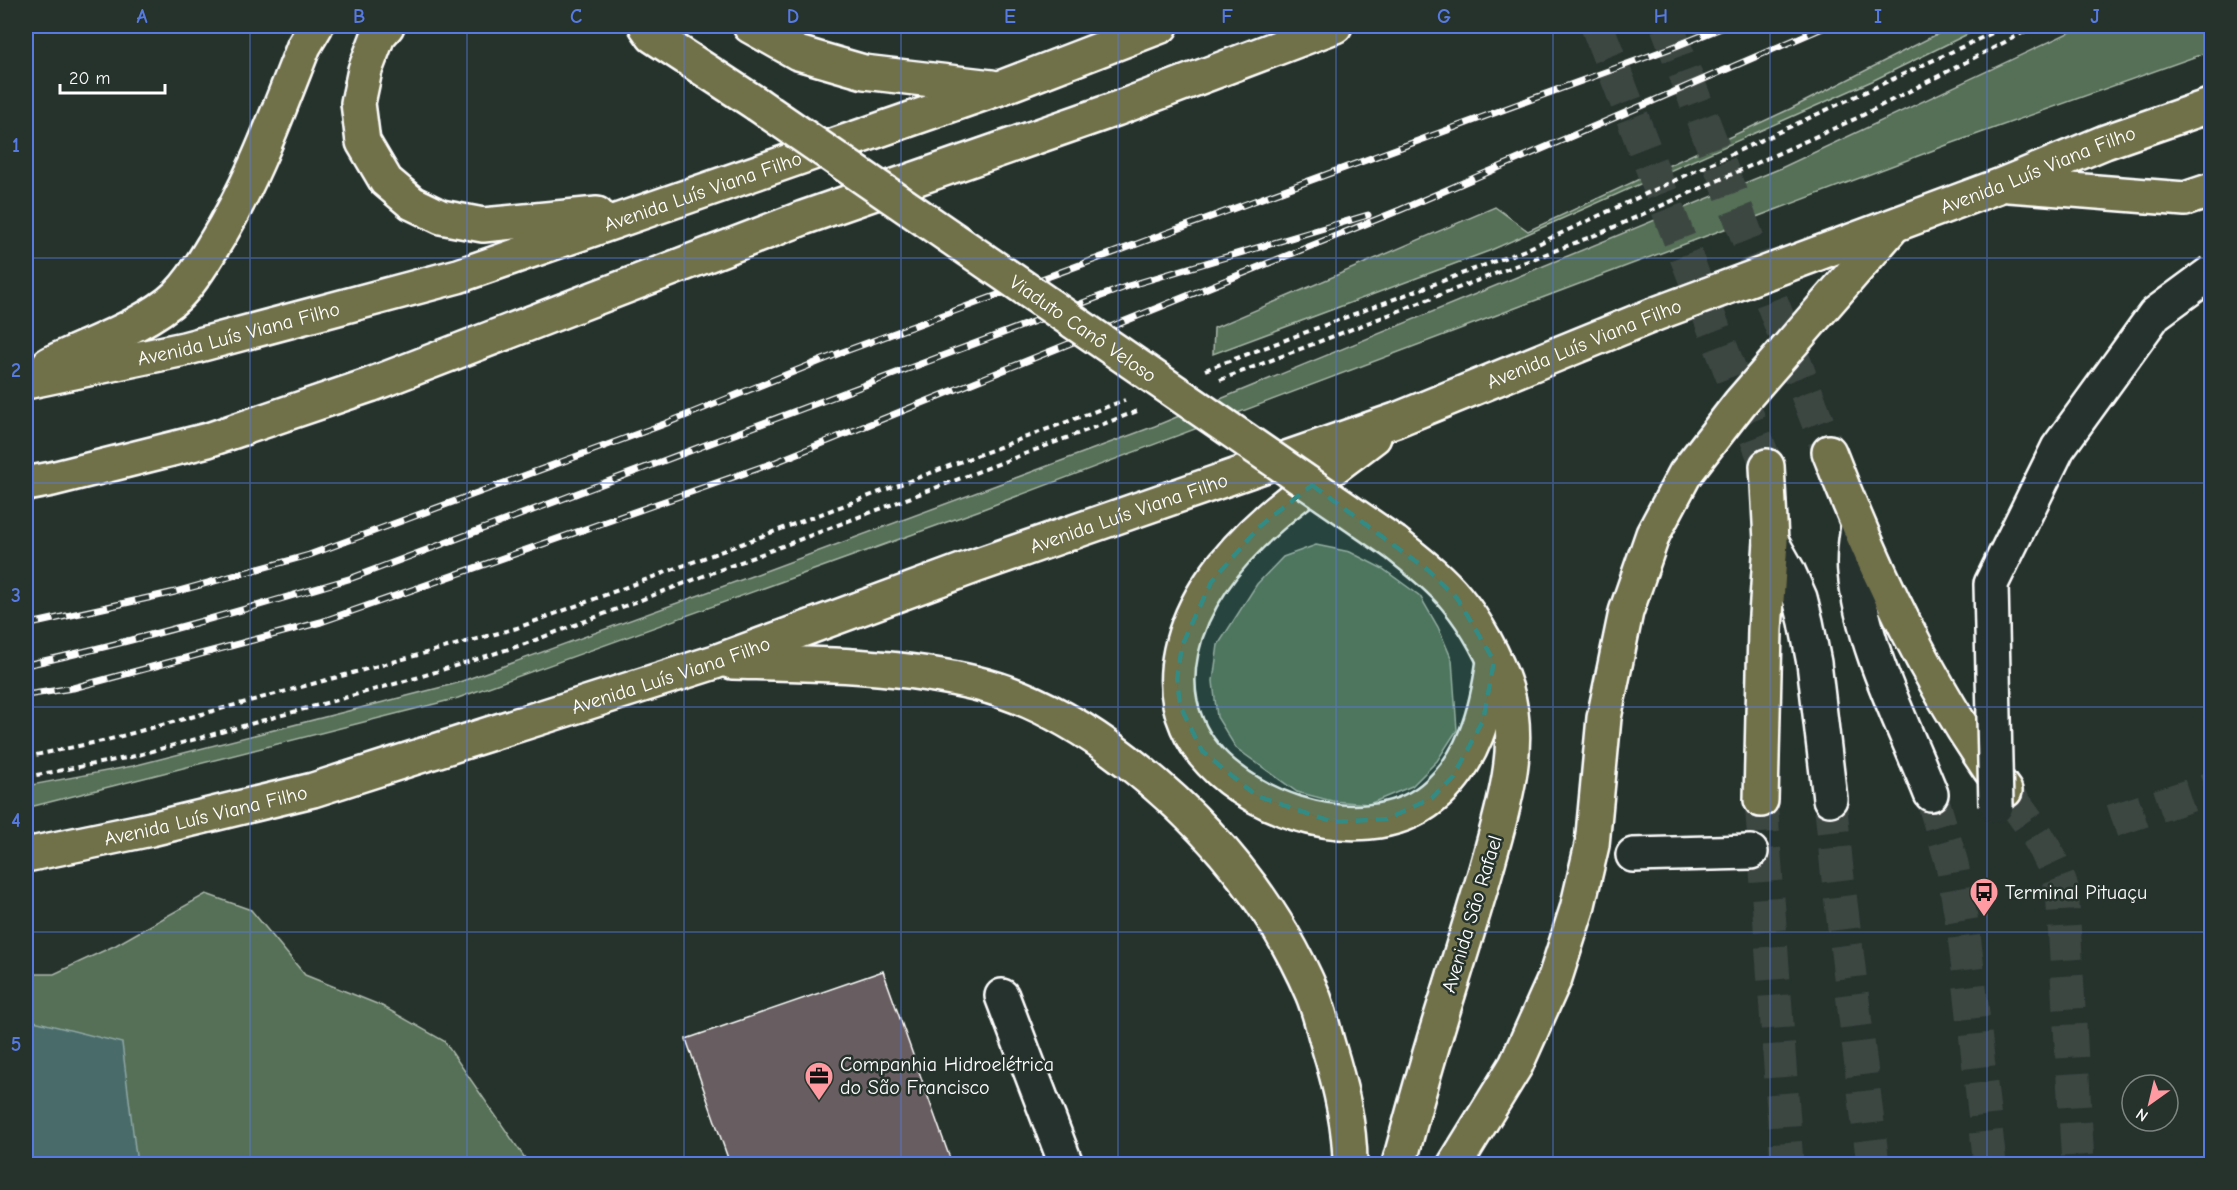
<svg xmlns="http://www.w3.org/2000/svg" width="2237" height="1190" font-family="'Comic Neue',sans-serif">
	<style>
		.green { fill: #546f56; stroke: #aab7aa; stroke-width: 1.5 }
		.water { fill: #486c6b; stroke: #91a7a6; stroke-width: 1.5 }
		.building { fill: #685d60; stroke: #fff; stroke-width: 1.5 }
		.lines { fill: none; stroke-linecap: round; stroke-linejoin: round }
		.minor-tunnel { stroke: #3c4742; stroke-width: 33; stroke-dasharray: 33 16; stroke-linecap: butt }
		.major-tunnel { stroke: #3c4742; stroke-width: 33; stroke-dasharray: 33 16; stroke-linecap: butt }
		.minor-casing { stroke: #fff; stroke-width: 38 }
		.major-casing { stroke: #fff; stroke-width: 38 }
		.highway-casing { stroke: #fff; stroke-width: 38 }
		.path { stroke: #fff; stroke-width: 4; stroke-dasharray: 6 4.5; stroke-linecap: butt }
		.minor { stroke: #26332d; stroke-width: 33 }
		.major { stroke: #70704a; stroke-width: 33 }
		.highway { stroke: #70704a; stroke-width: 33 }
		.rail-casing { stroke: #fff; stroke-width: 7 }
		.rail { stroke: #26332d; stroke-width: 4.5; stroke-dasharray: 14; stroke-linecap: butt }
		.minor-bridge-casing { stroke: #fff; stroke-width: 38; stroke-linecap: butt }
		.major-bridge-casing { stroke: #fff; stroke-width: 38; stroke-linecap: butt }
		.minor-bridge { stroke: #26332d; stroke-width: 33 }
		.major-bridge { stroke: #70704a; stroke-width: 33 }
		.marked { fill: #338b84; fill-opacity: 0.2; stroke: #338b84; stroke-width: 4.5; stroke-dasharray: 12 8; stroke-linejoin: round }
		.grid { fill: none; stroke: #567ae2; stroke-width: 1.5; stroke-opacity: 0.55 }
		.labels { text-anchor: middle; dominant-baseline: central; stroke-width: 5; stroke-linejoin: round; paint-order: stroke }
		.street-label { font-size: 20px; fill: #fff; stroke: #26332d }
		.poi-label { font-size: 20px; fill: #fff; stroke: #26332d; text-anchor: start }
		.neatline { fill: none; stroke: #567ae2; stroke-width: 2 }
		.grid-label { font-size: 20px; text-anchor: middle; font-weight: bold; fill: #567ae2 }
	</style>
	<rect width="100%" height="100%" fill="#26332d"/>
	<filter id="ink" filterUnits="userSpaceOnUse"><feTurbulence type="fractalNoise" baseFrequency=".0167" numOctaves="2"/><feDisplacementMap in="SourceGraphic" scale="12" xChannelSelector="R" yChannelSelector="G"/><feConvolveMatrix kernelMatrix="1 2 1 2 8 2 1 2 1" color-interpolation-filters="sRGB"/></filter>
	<g filter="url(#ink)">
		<path class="green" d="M1953,26H1984L1872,81L1489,251L1213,354L1214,328L1495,207L1528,231L1790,109Z
			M2083,26H2211V51L1947,145L983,509L458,698L26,808V786L133,766L454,684L760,573L1155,426L1779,169Z
			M1316,545L1350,552L1383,569L1420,596L1438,627L1452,660L1457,730L1437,761L1412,786L1369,804L1332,801L1297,792L1236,748L1217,717L1213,681L1218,645L1257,584L1283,557Z
			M206,894L251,910L305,975L382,1006L444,1041L529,1164H26V974H54L116,945Z"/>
		<path class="water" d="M26,1019L122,1043L137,1164H26Z"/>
		<path class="building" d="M883,971L952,1164H730L686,1039Z"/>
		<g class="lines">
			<path class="minor-tunnel" d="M1931,794L1952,864L1964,935L1990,1164
				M1830,799L1837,870L1873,1164
				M2112,821L2212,788"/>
			<path class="major-tunnel" d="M1597,26L1767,466
				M1667,26L1829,452
				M2008,795C2032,824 2050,853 2062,888L2078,1164
				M1761,800L1787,1164"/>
			<g class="minor-casing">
				<path id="minor" d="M1858,526C1856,540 1853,557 1855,572C1863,648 1903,723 1931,794
					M1771,541L1788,571L1800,598L1806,622L1814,663L1830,799
					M1633,855L1751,852
					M1002,996L1066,1164"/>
			</g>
			<g class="major-casing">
				<g id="major">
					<path d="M387,26L378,36L365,70L358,103L363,142L386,181L412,203L441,217L483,225L597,214"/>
					<path d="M646,26L653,36L757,104"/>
					<path d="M750,26L798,53L864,72L992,87"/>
					<path d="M49,364C88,345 147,325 178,295C192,281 203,263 213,246C252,184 277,114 304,46L316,26"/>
					<path id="s1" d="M26,382L184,349L458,276L1000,88L1161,26"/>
					<path d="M1829,452C1875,571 1930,688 2005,791"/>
					<path d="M1395,543C1416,560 1439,577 1456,598C1477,623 1496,658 1506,689C1523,745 1504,805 1489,859C1476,906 1461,952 1447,998C1429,1053 1414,1109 1399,1164"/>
					<path d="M1761,800L1765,630L1771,541L1767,466"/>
				</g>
			</g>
			<g class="highway-casing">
				<g id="highway">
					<path d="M2009,185L2185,199L2212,190"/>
					<path d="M1374,437C1317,481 1253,521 1212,581C1183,623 1166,678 1187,726C1221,806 1362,855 1432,798C1474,764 1487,711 1494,661"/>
					<path d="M26,484L52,479L208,440L370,385L803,218L1116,109L1335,26"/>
					<path d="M732,662C813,664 896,664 975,683C1030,696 1083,727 1127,761C1207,823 1272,900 1312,993C1319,1009 1323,1028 1328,1045C1340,1084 1350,1124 1350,1164"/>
					<path id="s2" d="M26,855L151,829L313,790L715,662L975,566L1396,420L1658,313L2004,184L2105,142L2212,105"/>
					<path d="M1455,1164L1516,1065L1555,978L1577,909L1592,845L1604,718L1626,612L1653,534L1685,474L1740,403L1891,229"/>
				</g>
			</g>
			<path class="path" d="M1205,370L1525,250L2007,26
				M1220,380L1603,232L1857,118L2036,26
				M26,757L107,740L517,628L1125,400
				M26,777L131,757L416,678L525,644L1140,410"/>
			<use href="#minor" class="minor"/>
			<use href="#major" class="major"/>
			<use href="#highway" class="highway"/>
			<g class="rail-casing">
				<path id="rail" d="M26,625L175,592L309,555L667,423L840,353L1671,48L1726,26
					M26,665C136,641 244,610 352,578L1128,286L1368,215
					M26,695L73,688L321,622L776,462L1400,210L1827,26"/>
			</g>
			<use href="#rail" class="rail"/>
			<g class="minor-bridge-casing">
				<path id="minor-bridge" d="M1996,806L1991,584L2058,448L2155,314L2212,272"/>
			</g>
			<g class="major-bridge-casing">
				<g id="major-bridge">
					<path id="s3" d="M757,104L1395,543"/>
				</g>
			</g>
			<use href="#minor-bridge" class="minor-bridge"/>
			<use href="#major-bridge" class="major-bridge"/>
		</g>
	</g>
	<path class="marked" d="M1312,485L1429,571L1457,598L1494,661L1483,721L1452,777L1432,798L1387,819L1333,822L1257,796L1202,751L1180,706L1177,679L1182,646L1211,582L1259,527Z"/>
	<path class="grid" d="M250,26V1164M467,26V1164M684,26V1164M901,26V1164M1118,26V1164M1336,26V1164M1553,26V1164M1770,26V1164M1987,26V1164M26,258H2212M26,483H2212M26,707H2212M26,932H2212"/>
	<defs>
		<g id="bus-pin" transform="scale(1.5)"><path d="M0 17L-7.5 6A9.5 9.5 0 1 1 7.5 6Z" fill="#ff9aa2" stroke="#26332d"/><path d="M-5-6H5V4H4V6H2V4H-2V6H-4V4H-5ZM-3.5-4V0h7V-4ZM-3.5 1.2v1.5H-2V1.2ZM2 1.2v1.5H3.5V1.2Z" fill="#111"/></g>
		<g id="office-pin" transform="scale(1.5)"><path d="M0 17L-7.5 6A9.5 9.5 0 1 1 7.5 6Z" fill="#ff9aa2" stroke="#26332d"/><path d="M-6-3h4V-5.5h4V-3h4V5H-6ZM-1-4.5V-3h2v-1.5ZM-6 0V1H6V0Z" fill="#111"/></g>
	</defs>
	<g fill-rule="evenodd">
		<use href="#bus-pin" x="1984" y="892"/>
		<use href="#office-pin" x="819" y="1076"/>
	</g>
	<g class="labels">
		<g class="street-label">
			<text stroke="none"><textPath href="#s2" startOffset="2128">Avenida Luís Viana Filho</textPath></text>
			<text stroke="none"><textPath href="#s1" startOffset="704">Avenida Luís Viana Filho</textPath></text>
			<text stroke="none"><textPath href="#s3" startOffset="396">Viaduto Canô Veloso</textPath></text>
			<text stroke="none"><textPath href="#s1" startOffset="218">Avenida Luís Viana Filho</textPath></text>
			<text stroke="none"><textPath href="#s2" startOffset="1642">Avenida Luís Viana Filho</textPath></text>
			<text stroke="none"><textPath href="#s2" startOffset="1156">Avenida Luís Viana Filho</textPath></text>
			<text stroke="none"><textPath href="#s2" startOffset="670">Avenida Luís Viana Filho</textPath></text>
			<text stroke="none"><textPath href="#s2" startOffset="184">Avenida Luís Viana Filho</textPath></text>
			<text transform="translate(1472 914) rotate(-73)">Avenida São Rafael</text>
		</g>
		<g class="poi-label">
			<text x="2005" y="892">Terminal Pituaçu</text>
			<text x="840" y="1064">Companhia Hidroelétrica<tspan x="840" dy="23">do São Francisco</tspan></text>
		</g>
	</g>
	<rect width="2237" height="1190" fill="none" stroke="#26332d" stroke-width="66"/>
	<g transform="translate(2150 1103) rotate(214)"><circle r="28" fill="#26332d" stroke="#7d8581" stroke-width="1.5"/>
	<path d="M0-4.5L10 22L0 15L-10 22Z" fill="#ff9aa2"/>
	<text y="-9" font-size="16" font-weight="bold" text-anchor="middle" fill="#ffffff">N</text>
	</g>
	<path d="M60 84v9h105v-9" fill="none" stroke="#ffffff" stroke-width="3"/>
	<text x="69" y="84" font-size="18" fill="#ffffff" stroke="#26332d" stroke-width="4.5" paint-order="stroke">20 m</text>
	<rect x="33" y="33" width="2171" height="1124" class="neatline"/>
	<g class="grid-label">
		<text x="142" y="23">A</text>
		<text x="359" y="23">B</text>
		<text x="576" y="23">C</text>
		<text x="793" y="23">D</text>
		<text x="1010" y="23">E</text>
		<text x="1227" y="23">F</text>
		<text x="1444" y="23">G</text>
		<text x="1661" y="23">H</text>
		<text x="1878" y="23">I</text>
		<text x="2095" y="23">J</text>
		<text x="16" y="152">1</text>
		<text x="16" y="377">2</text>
		<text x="16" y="602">3</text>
		<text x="16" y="827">4</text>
		<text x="16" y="1051">5</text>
	</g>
</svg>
